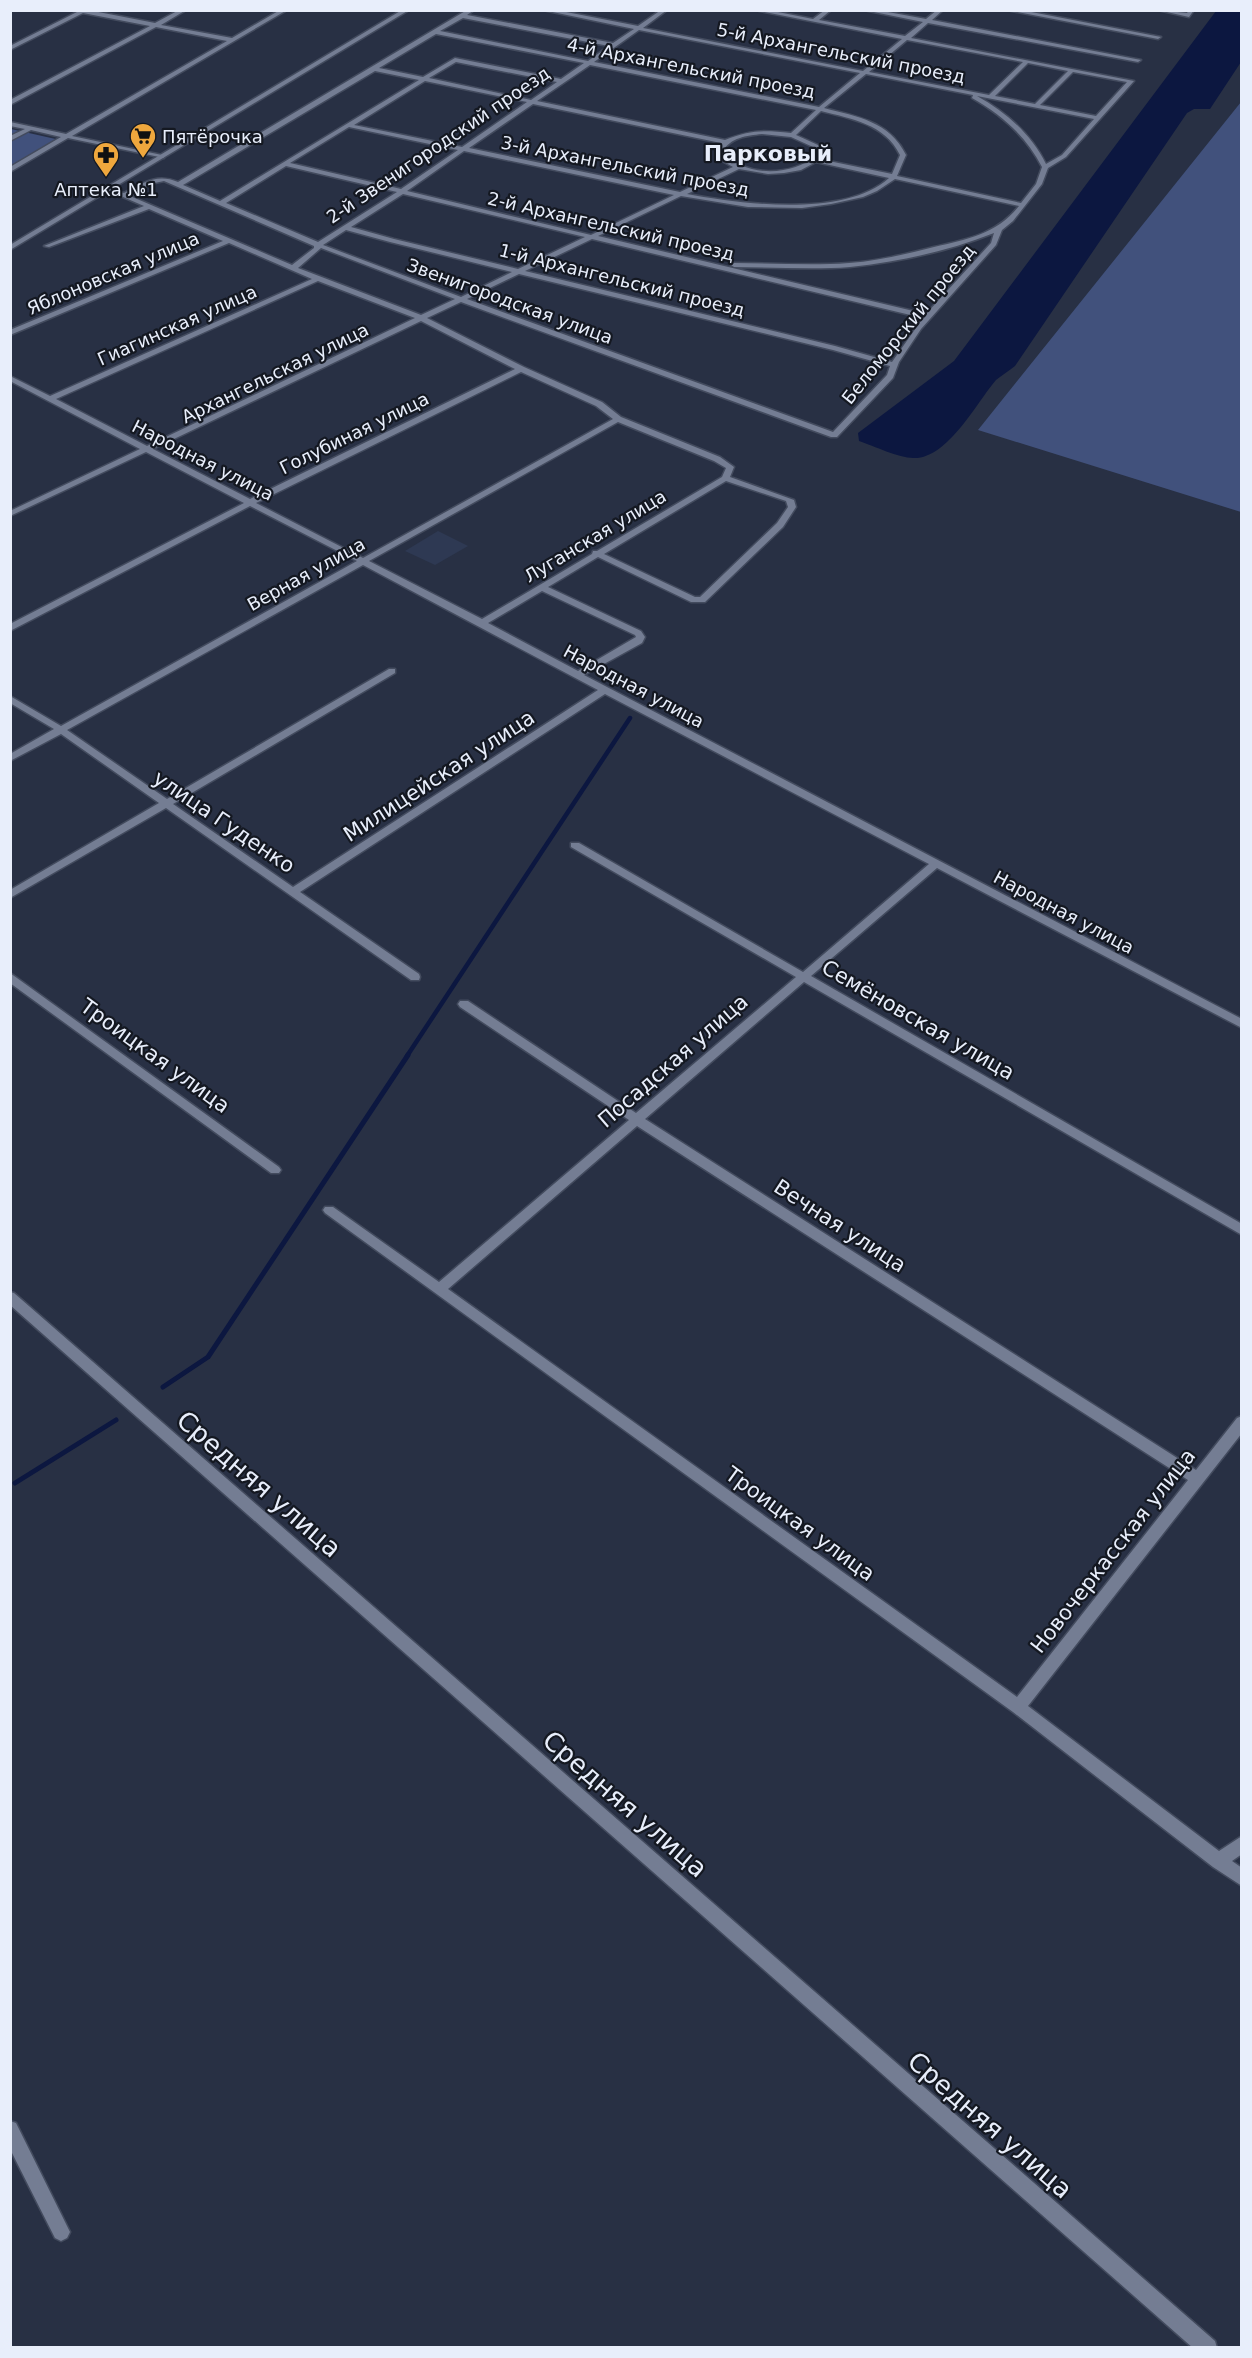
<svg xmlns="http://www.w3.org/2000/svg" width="1252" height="2358" font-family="'DejaVu Sans',sans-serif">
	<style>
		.built { fill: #2e3953 }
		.green { fill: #41517c }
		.water { fill: #0c1740 }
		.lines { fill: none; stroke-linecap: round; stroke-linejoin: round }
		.stream-far1 { stroke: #0c1740; stroke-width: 4.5 }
		.stream { stroke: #0c1740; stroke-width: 5 }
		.minor-casing { stroke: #434b5e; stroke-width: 3 }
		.tertiary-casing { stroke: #434b5e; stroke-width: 3 }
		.minor { fill: #747d93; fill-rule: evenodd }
		.tertiary { fill: #747d93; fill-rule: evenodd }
		.labels { text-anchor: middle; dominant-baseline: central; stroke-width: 4.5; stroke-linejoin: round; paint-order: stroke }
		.far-street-label { font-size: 18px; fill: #e8eefb; stroke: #141821 }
		.far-poi-label { font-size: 18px; fill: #e8eefb; stroke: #141821; text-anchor: start }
		.street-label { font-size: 21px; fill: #e8eefb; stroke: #141821 }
		.far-district-label { font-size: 22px; font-weight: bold; fill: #e8eefb; stroke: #141821 }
		.near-street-label { font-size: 26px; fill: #e8eefb; stroke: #141821 }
	</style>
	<rect width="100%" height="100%" fill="#283044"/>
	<path class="built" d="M438,531L468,546L435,565L405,551Z"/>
	<path class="green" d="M1241,102V512L978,430Z
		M11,129L60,140L11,170Z"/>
	<path class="water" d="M1216,11H1241V62L1210,109H1194L1187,113L1015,366C1009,371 1002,375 996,380C977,402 947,460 913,458C899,458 874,446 859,441L858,433L954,361Z"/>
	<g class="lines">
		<path class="stream-far1" d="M407,1056L630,718"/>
		<path class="stream" d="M163,1387L208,1357L408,1055
			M15,1483L116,1420"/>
		<g class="minor-casing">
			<path id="minor" d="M75,10H88L155,23L179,10H186L161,25L232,38L280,10H287L72,136L162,155L164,158L68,138L10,172V167L61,137L31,130L10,141V136L25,129L10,126V122L66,134L227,41L156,27L10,105V100L150,26L83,13L10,50V46L77,12Z
				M467,10H474L467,15L613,43L634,29L543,10H556L638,26L661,10H667L643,28L863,71L902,39L755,10H768L813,19L825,10H831L819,20L905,36L923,22L864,10H877L926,19L937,10H943L932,20L1141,60L1138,62L928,23L911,38L1134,81L1066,157L1048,168L1042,184L1013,221L1002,230L996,245L921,329L899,362L893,378L837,437H831L461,302L427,318L524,367L602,402L621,417L720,457L734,467L730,477L794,500L796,507L783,527L705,602H691L598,557L548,587L641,631L645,637L642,643L584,675L1242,1019V1028L937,868L811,976L1242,1224V1235L804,982L645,1119L1196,1470L1237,1418L1242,1416V1433L1028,1706L1219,1851L1242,1836V1854L1232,1861L1242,1868V1886L1213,1867L1013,1712L325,1213L323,1210L325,1207H333L439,1282L629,1120L460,1007L458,1004L460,1001H468L636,1113L796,977L571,847V843H579L803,972L929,864L605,694L300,892L419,974L420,977L419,980H411L166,808L10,898V890L159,803L61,734L10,761V754L54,729L10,703V696L61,726L357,561L250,506L10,631V624L244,503L146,452L10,516V511L140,449L10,381V376L50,396L312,279L229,243L10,335V330L223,241L149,209L49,247L44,246L144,206L107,190V188L124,193C143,183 157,173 178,182ZM463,18L609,46L588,61L440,31ZM639,30L860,73L819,107L594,62ZM436,34L584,63L561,79L455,58L423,77L379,68ZM907,40L1023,62L989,95L869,72ZM456,62L557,82L531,100L429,78ZM1028,63L1068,71L1035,104L995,96ZM590,65L816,110L791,133C762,130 751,130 725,140L537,101ZM375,71L419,80L220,201L183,185ZM1073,72L1127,82L1096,116L1040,105ZM866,74L973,95L972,98C1002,115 1026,136 1042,167L1036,184L1021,203L897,176L906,155C889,121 858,117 824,108ZM425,81L527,102L462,147L354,125ZM977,96L1094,119L1062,155L1046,164C1031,134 1006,112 977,96ZM533,104L721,143L716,152L724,162L733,167L680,192L469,148ZM821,111C852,119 885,124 900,155L892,174L819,159L822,155L818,145L796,135ZM349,127L458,150L401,189L290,163ZM762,134L791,137L813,147L816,155C793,177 744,177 722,152C731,137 746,136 762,134ZM464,151L674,195L591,235L407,191ZM816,162L889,178C845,218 741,204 687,194L739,169L768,174L784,173L801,170ZM286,166L397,192L318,242L226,203ZM895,179L1019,206C997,234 968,239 934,247C906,254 878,261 849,263C811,266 772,263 734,263L731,265L734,267C772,267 812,270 850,267C898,262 949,251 994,233L991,243L926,314L598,236L681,196L748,207L802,208L831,204L863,197L877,191ZM164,181L314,246V248L292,265L130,196L150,184ZM403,194L585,237L518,269L394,239L351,227ZM346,230L390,242L512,272L461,297L323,245ZM592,239L923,318L892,362L835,346L525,271ZM321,248L455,299L421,315L298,268ZM519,274L833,350L890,366L887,375L833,432L467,299ZM318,281L415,318L147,446L56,399ZM421,321L515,369L250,499L153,449ZM521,372L596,406L613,419L363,558L256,503ZM618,422L714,461L726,468L722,477L597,551H593L592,554L482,619L369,561ZM726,481L786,501L788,507L777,523L700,597H695L604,554ZM363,565L598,690L293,887L173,804L395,673V669H389L167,799L67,730ZM542,591L635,635L636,637L578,671L488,623ZM637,1126L1188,1480L1017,1697L448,1289Z
				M1007,10H1021L1161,37L1158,39Z
				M1158,10L1187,13L1189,10H1194L1189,17Z
				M10,973L279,1167L281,1170L279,1173H271L10,983Z
				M10,2121L16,2123L67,2226L70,2232L67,2238L61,2241L55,2238L10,2149Z"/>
		</g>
		<g class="tertiary-casing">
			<path id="tertiary" d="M402,10H409L10,250V245Z
				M10,1292L14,1293L1215,2341L1217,2348H1193L10,1305Z"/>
		</g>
		<use href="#minor" class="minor"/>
		<use href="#tertiary" class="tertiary"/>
	</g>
	<defs>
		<g id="supermarket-pin" transform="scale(1.35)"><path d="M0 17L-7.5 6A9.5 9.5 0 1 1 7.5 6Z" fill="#efa73d" stroke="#141821"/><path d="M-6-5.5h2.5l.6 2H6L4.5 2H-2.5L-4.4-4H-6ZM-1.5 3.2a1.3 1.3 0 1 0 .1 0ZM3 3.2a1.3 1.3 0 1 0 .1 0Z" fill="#111"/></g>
		<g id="pharmacy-pin" transform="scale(1.35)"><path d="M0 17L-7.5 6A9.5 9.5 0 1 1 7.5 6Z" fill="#efa73d" stroke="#141821"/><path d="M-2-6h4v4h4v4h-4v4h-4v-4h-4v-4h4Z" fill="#111"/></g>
	</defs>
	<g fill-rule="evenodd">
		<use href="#supermarket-pin" x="143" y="136"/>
		<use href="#pharmacy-pin" x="106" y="155"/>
	</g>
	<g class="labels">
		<g class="far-street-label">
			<text transform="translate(841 53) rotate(11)">5-й Архангельский проезд</text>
			<text transform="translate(691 68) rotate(11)">4-й Архангельский проезд</text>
			<text transform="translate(438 145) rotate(-34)">2-й Звенигородский проезд</text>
			<text transform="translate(625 166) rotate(11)">3-й Архангельский проезд</text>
			<text transform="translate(611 226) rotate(13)">2-й Архангельский проезд</text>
			<text transform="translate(113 273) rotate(-23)">Яблоновская улица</text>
			<text transform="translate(622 280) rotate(14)">1-й Архангельский проезд</text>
			<text transform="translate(510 301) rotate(20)">Звенигородская улица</text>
			<text transform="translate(908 324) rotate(-51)">Беломорский проезд</text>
			<text transform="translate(177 325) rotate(-24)">Гиагинская улица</text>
			<text transform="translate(275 373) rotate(-26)">Архангельская улица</text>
			<text transform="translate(354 433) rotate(-26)">Голубиная улица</text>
			<text transform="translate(203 460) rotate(27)">Народная улица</text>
			<text transform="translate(595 536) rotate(-31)">Луганская улица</text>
			<text transform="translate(306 574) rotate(-29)">Верная улица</text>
			<text transform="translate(634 686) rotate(28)">Народная улица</text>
			<text transform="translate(1064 912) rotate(28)">Народная улица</text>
		</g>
		<g class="far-poi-label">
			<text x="162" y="136">Пятёрочка</text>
			<text x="106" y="189" text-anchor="middle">Аптека №1</text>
		</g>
		<g class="street-label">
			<text transform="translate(439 776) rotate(-33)">Милицейская улица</text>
			<text transform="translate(224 822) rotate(34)">улица Гуденко</text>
			<text transform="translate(918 1020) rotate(30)">Семёновская улица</text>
			<text transform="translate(155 1056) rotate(36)">Троицкая улица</text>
			<text transform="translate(673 1061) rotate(-41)">Посадская улица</text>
			<text transform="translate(840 1226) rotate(33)">Вечная улица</text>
			<text transform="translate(800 1524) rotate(36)">Троицкая улица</text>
			<text transform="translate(1113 1551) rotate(-52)">Новочеркасская улица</text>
		</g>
		<g class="far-district-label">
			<text x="768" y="153">Парковый</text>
		</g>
		<g class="near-street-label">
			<text transform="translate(259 1484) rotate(41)">Средняя улица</text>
			<text transform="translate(625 1804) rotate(41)">Средняя улица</text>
			<text transform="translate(990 2125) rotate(41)">Средняя улица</text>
		</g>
	</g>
	<rect width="1252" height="2358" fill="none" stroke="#e8eefb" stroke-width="24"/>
</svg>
